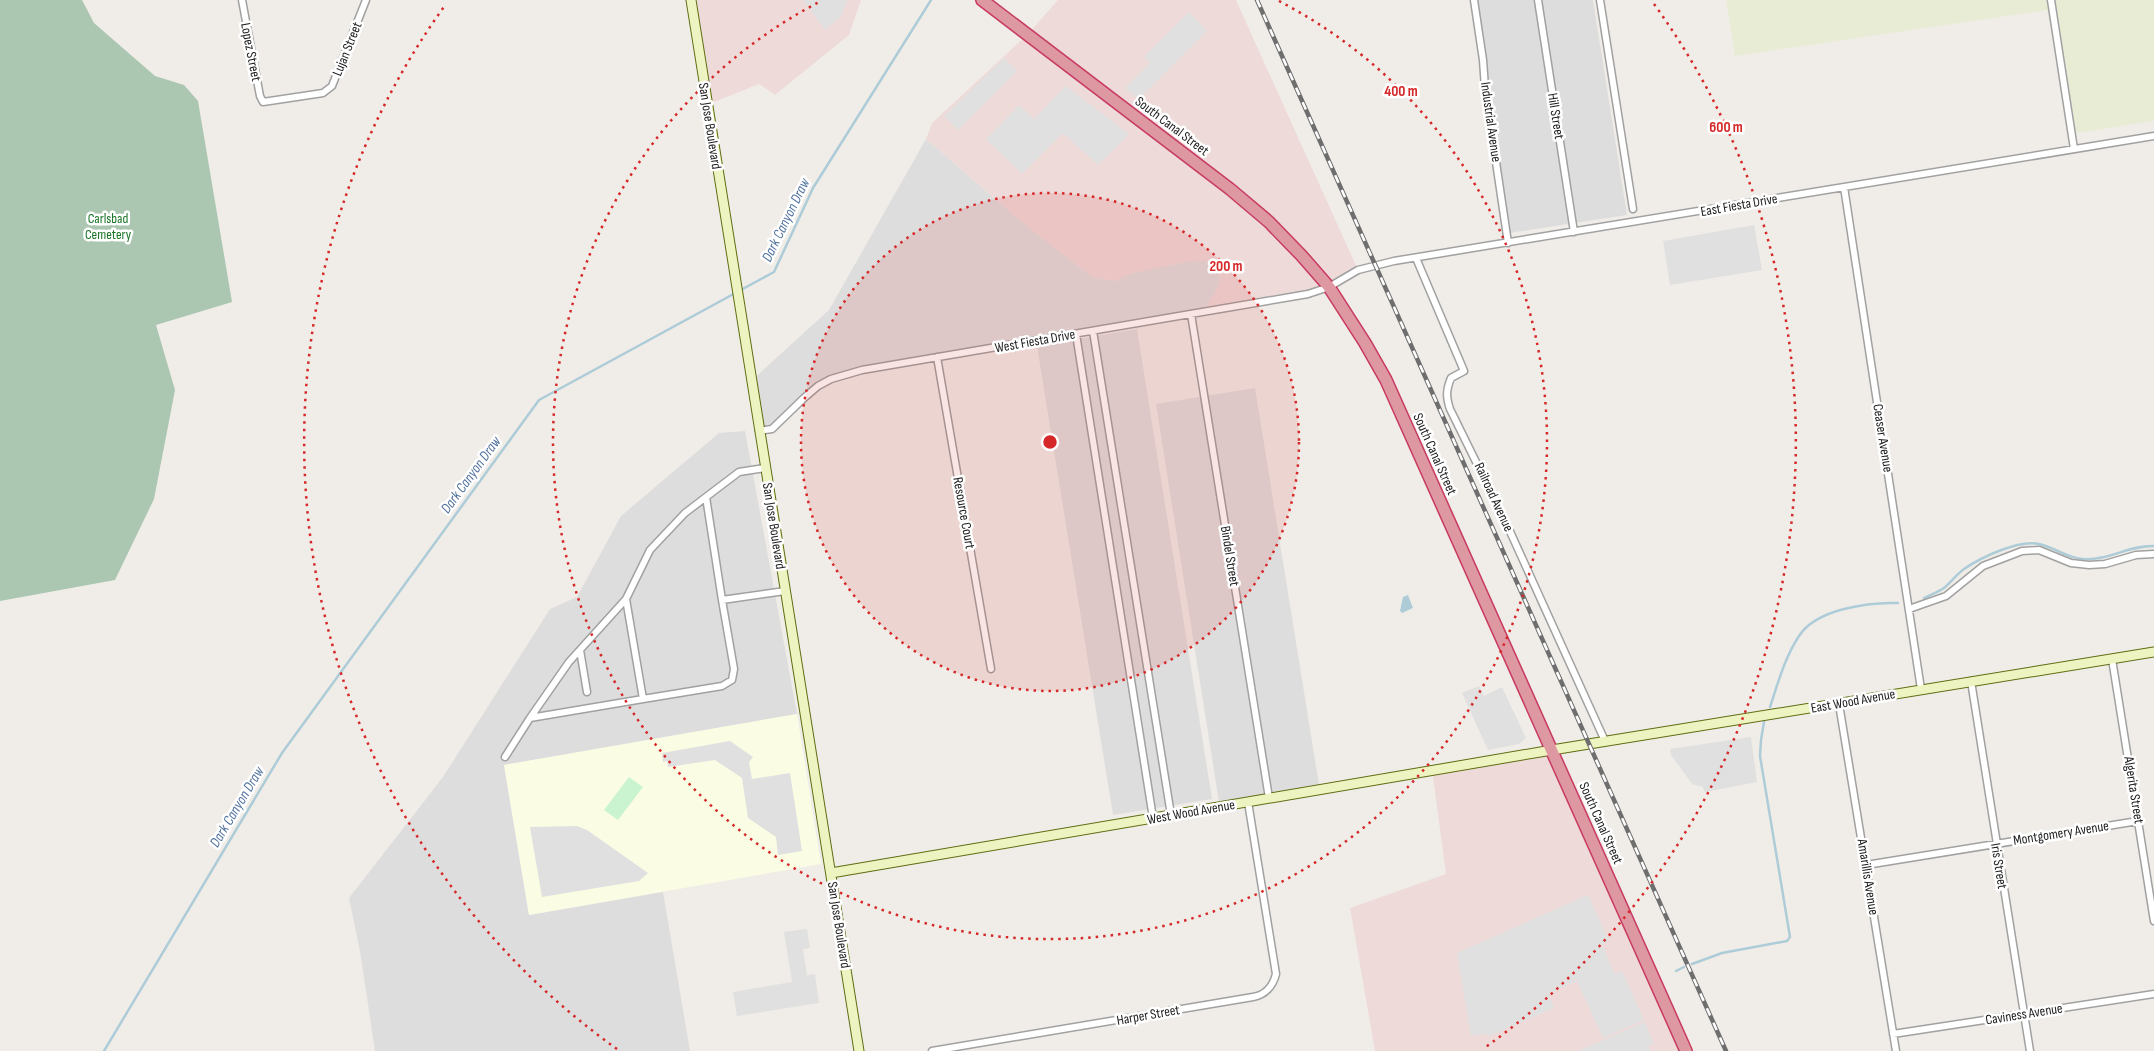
<svg xmlns="http://www.w3.org/2000/svg" width="2154" height="1051" font-family="'Sofia Sans Condensed',sans-serif">
	<style>
		.residential { fill: #dedddd }
		.commercial { fill: #eedbd9 }
		.education { fill: #fafce4 }
		.farmland { fill: #e9ecd5 }
		.cemetery { fill: #abc6b1 }
		.park { fill: #caf4d0 }
		.parking { fill: #e0e0e0 }
		.water { fill: #adccd8 }
		.lines { fill: none; stroke-linecap: round; stroke-linejoin: round }
		.stream { stroke: #adccd8; stroke-width: 2.5 }
		.street-casing { stroke: #a1a1a1; stroke-width: 9 }
		.secondary-casing { stroke: #5e6d11; stroke-width: 11 }
		.highway-casing { stroke: #c83a62; stroke-width: 14 }
		.street { stroke: #fff; stroke-width: 6 }
		.secondary { stroke: #eef3c2; stroke-width: 9 }
		.highway { stroke: #de98a1; stroke-width: 11 }
		.rail-casing { stroke: #6e6e6e; stroke-width: 4.5 }
		.rail { stroke: #fff; stroke-width: 2.5; stroke-dasharray: 8; stroke-linecap: butt }
		.ring { fill: none; stroke: #d62828; stroke-width: 2.5; stroke-dasharray: 2.5 5 }
		.labels { text-anchor: middle; dominant-baseline: central; stroke-width: 5; stroke-linejoin: round; paint-order: stroke }
		.street-label { font-size: 14px; fill: #202020; stroke: #fff }
		.park-label { font-size: 14px; fill: #187425; stroke: #fff }
		.water-label { font-size: 15px; font-style: italic; fill: #53749f; stroke: #fff }
		.centre { fill: #d62828; stroke: #fff; stroke-width: 2.5 }
		.ring-label { font-size: 15px; text-anchor: middle; font-weight: bold; fill: #d62828; stroke: #fff; stroke-width: 5; stroke-linejoin: round; paint-order: stroke }
	</style>
	<rect width="100%" height="100%" fill="#f0ede8"/>
	<path class="residential" d="M1473,0H1593L1627,215L1509,233Z
		M926,139L1017,218L1092,277L1115,281L1129,274L1155,268L1191,261L1205,260L1211,261L1219,270L1220,284L1214,296L1203,312L862,370L818,386L781,422L759,431L751,381L829,310Z
		M1137,329L1212,799L1113,815L1037,346Z
		M1255,388L1319,785L1219,802L1156,404Z
		M745,431L797,714L504,765L529,915L663,892L690,1051H375L360,951L349,898L443,777L550,609L577,597L621,516L719,433Z"/>
	<path class="commercial" d="M691,0H861L849,35L775,95L759,84L707,105Z
		M1058,0H1236L1358,270L1329,287L1203,312L1220,284L1219,270L1211,261H1191L1129,274L1115,281L1092,277L1017,218L926,139L932,123L1027,35Z
		M1552,750L1686,1051H1375L1350,908L1446,874L1432,770Z"/>
	<path class="education" d="M797,714L821,864L529,915L504,765Z"/>
	<path class="farmland" d="M1726,0H2154V121L2071,134L2047,10L1735,56Z"/>
	<path class="cemetery" d="M0,0H82L94,23L155,76L184,85L198,101L232,302L156,325L175,390L154,499L115,580L0,601Z"/>
	<path class="park" d="M629,777L643,787L618,820L604,810Z"/>
	<path class="parking" d="M803,0H847L841,17L825,30Z
		M1189,12L1207,31L1139,99L1125,88L1150,63L1144,57Z
		M1004,58L1017,71L958,130L944,116Z
		M1066,86L1129,134L1098,165L1063,133L1022,174L986,139L1019,105L1034,119Z
		M1754,225L1762,270L1670,285L1663,241Z
		M1479,686L1484,696L1502,687L1526,738L1519,744L1488,750L1462,693Z
		M1751,737L1757,782L1705,792L1702,786L1693,785L1671,755L1670,749Z
		M730,741L753,757L749,762L752,779L790,773L802,851L778,855L776,837L748,818L742,778L715,760L668,767L667,761L663,762L662,753Z
		M577,826L587,830L648,873L639,881L542,897L530,827Z
		M1588,895L1609,941L1602,945L1615,974L1622,971L1644,1020L1603,1038L1577,981L1548,994L1554,1008L1489,1036L1485,1034L1471,1036L1457,953Z
		M807,929L810,948L803,949L807,975L815,974L819,1003L737,1016L733,992L792,982L784,932Z
		M1645,1022L1654,1044L1648,1046L1650,1051H1578Z"/>
	<path class="water" d="M1408,595L1413,608L1402,613L1400,611L1403,597Z"/>
	<g class="lines">
		<path class="stream" d="M1924,598C1930,595 1938,592 1944,588C1951,582 1957,574 1964,569C1980,558 2019,539 2039,544C2054,547 2067,558 2083,559C2108,561 2129,545 2154,546
			M1770,707C1778,683 1785,657 1799,636C1816,609 1869,602 1898,603
			M1692,964L1722,953L1787,941L1790,937L1760,756L1761,740L1764,722
			M1676,971L1684,967
			M104,1051L282,753L539,400L774,272L813,188L931,0"/>
		<g class="street-casing">
			<path id="street" d="M242,0L260,96L263,102L323,93L332,86L366,0
				M1474,0L1483,60L1485,88L1508,243
				M1538,0L1574,232
				M1600,0L1633,209
				M2051,0L2074,149
				M1844,187L1921,689
				M1416,258L1464,371L1451,378C1446,390 1446,397 1450,409L1508,527L1605,741
				M1191,314L1269,798
				M1093,331L1171,815
				M1076,334L1153,818
				M937,357L991,669
				M759,431L772,429L804,398L818,386L831,379L862,370L1308,294L1329,287L1358,270L1394,261L2154,136
				M765,468L739,472L706,497L722,600L785,591
				M706,497L685,513L650,550L626,599L643,699L722,686L732,680L734,669L722,600
				M1909,609L1946,596L1983,566L2022,551L2039,550L2071,563L2089,565L2105,564L2136,555L2154,554
				M580,650L587,692
				M2112,659L2154,921
				M1971,681L2030,1051
				M1839,704L1896,1051
				M530,718L569,662L626,599
				M505,757L530,718L643,699
				M1866,865L2138,821
				M1893,1034L2154,994
				M932,1051L1253,997C1265,995 1273,986 1276,974L1248,802"/>
		</g>
		<g class="secondary-casing">
			<path id="secondary" d="M691,0L859,1051
				M831,873L1552,750L2154,652"/>
		</g>
		<g class="highway-casing">
			<path id="highway" d="M982,0L1230,189L1269,222L1301,255L1329,287L1365,343L1386,380L1686,1051"/>
		</g>
		<use href="#street" class="street"/>
		<use href="#secondary" class="secondary"/>
		<use href="#highway" class="highway"/>
		<g class="rail-casing">
			<path id="rail" d="M1257,0L1726,1051"/>
		</g>
		<use href="#rail" class="rail"/>
	</g>
	<circle cx="1050" cy="442" r="249" fill="#d62828" fill-opacity=".12"/>
	<g class="ring">
		<circle cx="1050" cy="442" r="249"/>
		<path d="M1279 1A497 497 0 1 1 821 1"/>
		<path d="M617 1049A746 746 0 0 1 446 4M1654 4A746 746 0 0 1 1483 1049"/>
	</g>
	<g class="labels">
		<g class="street-label">
			<text transform="translate(347 49) rotate(-68)">Lujan Street</text>
			<text transform="translate(251 52) rotate(79)">Lopez Street</text>
			<text transform="translate(1556 116) rotate(81)">Hill Street</text>
			<text transform="translate(1491 122) rotate(82)">Industrial Avenue</text>
			<text transform="translate(710 126) rotate(81)">San Jose Boulevard</text>
			<text transform="translate(1172 126) rotate(37)">South Canal Street</text>
			<text transform="translate(1739 205) rotate(-10)">East Fiesta Drive</text>
			<text transform="translate(1035 341) rotate(-10)">West Fiesta Drive</text>
			<text transform="translate(1883 438) rotate(81)">Ceaser Avenue</text>
			<text transform="translate(1435 454) rotate(66)">South Canal Street</text>
			<text transform="translate(1494 497) rotate(65)">Railroad Avenue</text>
			<text transform="translate(964 513) rotate(80)">Resource Court</text>
			<text transform="translate(774 526) rotate(81)">San Jose Boulevard</text>
			<text transform="translate(1230 556) rotate(81)">Bindel Street</text>
			<text transform="translate(1853 701) rotate(-10)">East Wood Avenue</text>
			<text transform="translate(2134 790) rotate(81)">Algerita Street</text>
			<text transform="translate(1191 812) rotate(-10)">West Wood Avenue</text>
			<text transform="translate(1601 823) rotate(66)">South Canal Street</text>
			<text transform="translate(2061 833) rotate(-9)">Montgomery Avenue</text>
			<text transform="translate(1999 866) rotate(81)">Iris Street</text>
			<text transform="translate(1868 877) rotate(81)">Amarillis Avenue</text>
			<text transform="translate(839 925) rotate(81)">San Jose Boulevard</text>
			<text transform="translate(2024 1014) rotate(-9)">Caviness Avenue</text>
			<text transform="translate(1148 1015) rotate(-10)">Harper Street</text>
		</g>
		<g class="park-label">
			<text x="108" y="218">Carlsbad<tspan x="108" dy="16">Cemetery</tspan></text>
		</g>
		<g class="water-label">
			<text transform="translate(786 220) rotate(-64)">Dark Canyon Draw</text>
			<text transform="translate(471 475) rotate(-54)">Dark Canyon Draw</text>
			<text transform="translate(237 807) rotate(-59)">Dark Canyon Draw</text>
		</g>
	</g>
	<circle cx="1050" cy="442" r="8" class="centre"/>
	<g class="ring-label">
		<text x="1401" y="96">400 m</text>
		<text x="1726" y="132">600 m</text>
		<text x="1226" y="271">200 m</text>
	</g>
</svg>
